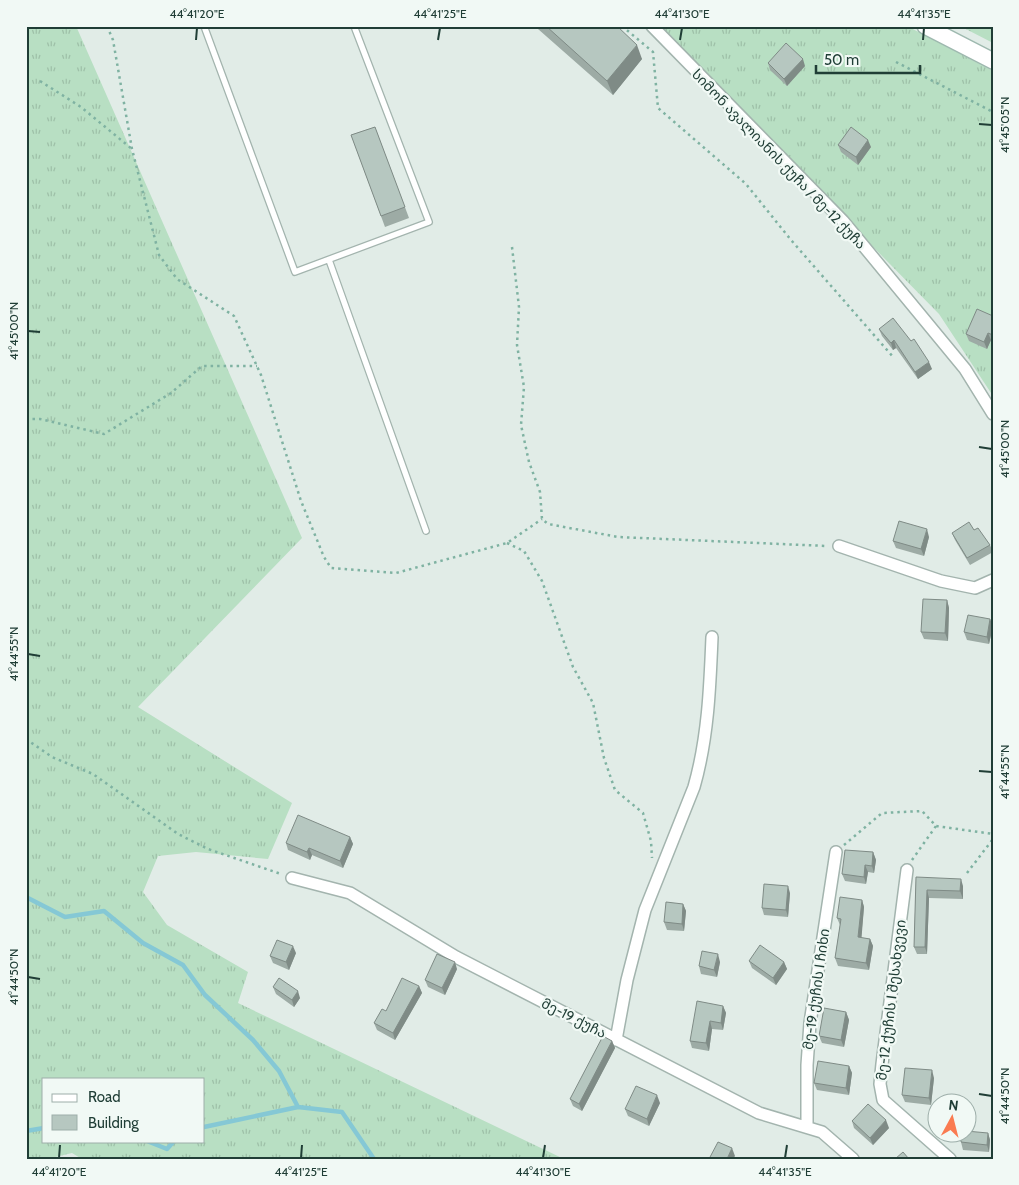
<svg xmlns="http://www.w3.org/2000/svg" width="1019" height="1185" font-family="Cabin,'Noto Sans Georgian',sans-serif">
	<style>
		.grass { fill: url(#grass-tufts); fill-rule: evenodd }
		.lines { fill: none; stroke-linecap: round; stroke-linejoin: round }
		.stream { stroke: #85c8d5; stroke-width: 4.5 }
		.lane-casing { stroke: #a3b4ae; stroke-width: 8 }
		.street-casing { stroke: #a3b4ae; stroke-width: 14 }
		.secondary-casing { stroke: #9eb9af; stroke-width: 18 }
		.path { stroke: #7fb2a2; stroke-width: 2.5; stroke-dasharray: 2.5 4; stroke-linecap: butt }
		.lane { stroke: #fff; stroke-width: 5.5 }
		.street { stroke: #fff; stroke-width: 11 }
		.secondary { stroke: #fff; stroke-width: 15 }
		.wall { fill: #9daba5 }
		.shaded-wall { fill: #7f8b86 }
		.building { fill: #b6c7c0; stroke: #7f8b86 }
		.ticks { fill: none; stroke: #203e36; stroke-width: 2 }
		.labels { text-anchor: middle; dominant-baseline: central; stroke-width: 4.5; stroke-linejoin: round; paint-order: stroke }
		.street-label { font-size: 14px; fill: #203e36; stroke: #f1f9f5 }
		.neatline { fill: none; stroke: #203e36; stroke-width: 2 }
		.ticks-label { font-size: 12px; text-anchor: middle; fill: #203e36 }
	</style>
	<defs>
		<pattern id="grass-tufts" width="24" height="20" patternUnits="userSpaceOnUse" patternTransform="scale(1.25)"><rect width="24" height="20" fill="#b8dfc3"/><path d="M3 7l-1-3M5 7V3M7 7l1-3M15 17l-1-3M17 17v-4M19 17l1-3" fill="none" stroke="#9ec0a8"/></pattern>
	</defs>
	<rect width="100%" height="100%" fill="#e1ece7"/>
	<path class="grass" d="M26,26H76L302,538L138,707L292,803L268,859L196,852L158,856L143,892L167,925L248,972L238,1003L564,1159H82L72,1153L47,1159H26ZM44,1079H204V1141H44Z
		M656,26H907L993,71V396L939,314Z
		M960,26H993V43Z"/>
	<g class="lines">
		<path class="stream" d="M26,897L65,917L104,911L143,943L183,965L205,995L253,1040L279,1071L298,1107
			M204,1127L298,1107L342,1112L374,1159
			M26,1131L44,1128
			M147,1141L167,1149L174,1141"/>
		<g class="lane-casing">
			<path id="lane" d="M204,26L295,272L429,222L354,26
				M329,260L426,531"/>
		</g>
		<g class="street-casing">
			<path id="street" d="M652,26L843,221L965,369L993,414
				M839,546L941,581L975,588L993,580
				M907,870L882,1064L880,1084L883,1100L950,1159
				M292,878L350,893L456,957L759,1113L822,1132L853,1159
				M616,1040L627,980L645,910L694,787C708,738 710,687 712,637
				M807,1127V1065L810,1023L836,852"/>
		</g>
		<g class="secondary-casing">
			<path id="secondary" d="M925,26L993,61"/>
		</g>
		<path class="path" d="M107,26L113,40L132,149L159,255L177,279L234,316L261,375L301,501L324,557L331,568L396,573L507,543L542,519
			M622,26L653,52L658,108L746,184L791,240L894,358
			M896,62L993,112
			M40,81L81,107L132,149
			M512,247L519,307L517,345L524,387L521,425L529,462L540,492L542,519L548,524L618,537L827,546
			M26,419H40L104,434L171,393L202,366H257
			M507,543L524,551L542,581L573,667L593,703L604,758L615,790L643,813L651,841L652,858
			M26,739L52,757L93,774L178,834L208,849L281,874
			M844,845L882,813L922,811L936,826L993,834
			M912,860L936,826
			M967,873L993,839"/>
		<use href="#lane" class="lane"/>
		<use href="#street" class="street"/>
		<use href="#secondary" class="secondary"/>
	</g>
	<path class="wall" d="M537,26H617L642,59L613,95L538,29Z
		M768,63L805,66L787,86L770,70Z
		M375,127L409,218L385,227L351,135Z
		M838,145L871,147L858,165L841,152Z
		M993,316V341L991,340L987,349L969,341L966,334Z
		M879,329L932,369L918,379L896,348L893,350L882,336Z
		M974,530L990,545L993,552L970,565L955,540L952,533Z
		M929,537L924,556L896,548L893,541Z
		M947,600L949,608L948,641L924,639L921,632Z
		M990,619L993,626L989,644L967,640L964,632Z
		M350,837L353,844L343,868L312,855L310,860L288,850L286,843Z
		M873,852L876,860L874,873L868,872L866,884L845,881L842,874Z
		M916,877L963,886V899L929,898L927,954H917L914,947Z
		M790,893L788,917L764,915L762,908Z
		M862,900L864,907L861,938L870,939L873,946L869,970L838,966L835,958L840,925L837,918Z
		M683,904L686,911L684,931L667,930L664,922Z
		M296,953L289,970L273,963L270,956Z
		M749,961L784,962L787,969L776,985L752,968Z
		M720,962L717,977L701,974L699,966Z
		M457,969L445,995L428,987L425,980Z
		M419,986L422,993L395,1040L377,1030L374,1023Z
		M273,987L300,998L294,1007L276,994Z
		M723,1006L726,1013L723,1030L712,1029L709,1051L692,1048L690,1041Z
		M846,1012L849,1020L844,1047L822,1043L819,1036Z
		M612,1041L615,1048L582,1111L573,1106L570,1099Z
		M849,1066L852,1073L849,1095L817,1090L814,1083Z
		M934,1078L931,1105L905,1102L902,1095Z
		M660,1103L649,1126L628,1116L625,1109Z
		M852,1121L889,1128L873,1145L854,1128Z
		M988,1133L990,1140L989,1152L963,1150L961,1142Z"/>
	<path class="shaded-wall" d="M637,45L642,59L613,95L607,81Z
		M803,59L805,66L787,86L784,79Z
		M868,140L871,147L858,165L856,157Z
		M988,333L991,340L987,349L984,342Z
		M894,340L896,348L893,350L891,343Z
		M929,362L932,369L918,379L915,372Z
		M927,529L929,537L924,556L921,549Z
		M947,600L949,608L948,641L945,633Z
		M990,619L993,626L989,644L987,637Z
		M350,837L353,844L343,868L340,861Z
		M309,848L312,855L310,860L307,852Z
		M873,852L876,860L874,873L872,866Z
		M865,865L868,872L866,884L864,877Z
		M961,879L963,886V899L960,891Z
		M788,886L790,893L788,917L786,910Z
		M927,890L929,898L927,954L925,947Z
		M862,900L864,907L861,944L858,937Z
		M683,904L686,911L684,931L682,924Z
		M870,939L873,946L869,970L866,963Z
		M293,946L296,953L289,970L286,962Z
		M718,954L720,962L717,977L714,970Z
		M455,962L457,969L445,995L442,988Z
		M784,962L787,969L776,985L773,978Z
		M419,986L422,993L395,1040L393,1033Z
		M298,991L300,998L294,1007L292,1000Z
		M723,1006L726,1013L723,1030L721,1023Z
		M846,1012L849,1020L844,1047L841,1040Z
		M710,1021L712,1029L709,1051L706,1043Z
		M612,1041L615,1048L582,1111L579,1104Z
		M849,1066L852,1073L849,1095L846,1088Z
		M932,1070L934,1078L931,1105L929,1098Z
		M657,1095L660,1103L649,1126L647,1119Z
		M886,1120L889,1128L873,1145L870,1138Z
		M988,1133L990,1140L989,1152L987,1145Z
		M732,1148L735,1156L733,1159H727Z"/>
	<path class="building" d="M546,26H617L637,45L607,81Z
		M786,43L803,59L784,79L768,63Z
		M375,127L405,207L381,216L351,135Z
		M851,127L868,140L856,157L838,145Z
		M977,309L993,316V335L988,333L984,342L966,334Z
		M893,318L911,341L914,339L929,362L915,372L894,340L891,343L879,329Z
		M899,521L927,529L921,549L893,541Z
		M969,522L974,530L978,528L990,545L967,558L952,533Z
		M923,599L947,600L945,633L921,632Z
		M968,615L990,619L987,637L964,632Z
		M298,815L350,837L340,861L309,848L307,852L286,843Z
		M845,850L873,852L872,866L865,865L864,877L842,874Z
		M916,877L961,879L960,891L927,890L925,947H914Z
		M764,884L788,886L786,910L762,908Z
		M840,897L862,900L858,937L870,939L866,963L835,958L841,919L837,918Z
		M666,902L683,904L682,924L664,922Z
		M277,940L293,946L286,962L270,956Z
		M760,945L784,962L773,978L749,961Z
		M702,951L718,954L714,970L699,966Z
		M437,954L455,962L442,988L425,980Z
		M279,978L298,991L292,1000L273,987Z
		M402,978L419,986L393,1033L374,1023L382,1009L386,1011Z
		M697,1001L723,1006L721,1023L710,1021L706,1043L690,1041Z
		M824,1008L846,1012L841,1040L819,1036Z
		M603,1036L612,1041L579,1104L570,1099Z
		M818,1061L849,1066L846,1088L814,1083Z
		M905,1068L932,1070L929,1098L902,1095Z
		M636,1086L657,1095L647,1119L625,1109Z
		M868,1104L886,1120L870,1138L852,1121Z
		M966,1131L988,1133L987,1145L961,1142L962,1132H966Z
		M718,1142L732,1148L727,1159H709Z
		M903,1152L909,1159H895Z"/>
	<path class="ticks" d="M196,40L197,28M438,40L440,28M680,40L682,28M923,40L924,28M979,124L992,125M28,331L40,332M979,447L992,449M28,654L40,656M979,771L992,772M28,977L40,979M979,1094L992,1096M59,1158L60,1145M301,1158L302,1145M543,1158L545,1145M785,1158L787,1145"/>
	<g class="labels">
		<g class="street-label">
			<text transform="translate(779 159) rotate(46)">სიმონ ავალიანის ქუჩა / მე-12 ქუჩა</text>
			<text transform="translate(816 989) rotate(-82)">მე-19 ქუჩის I ჩიხი</text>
			<text transform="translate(891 1000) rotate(-83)">მე-12 ქუჩის I შესახვევი</text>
			<text transform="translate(574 1018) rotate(27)">მე-19 ქუჩა</text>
		</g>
	</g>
	<rect width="1019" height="1185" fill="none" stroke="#f1f9f5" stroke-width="55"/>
	<rect x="42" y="1078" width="162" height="65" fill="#f1f9f5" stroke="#9daea9"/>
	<rect x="52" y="1094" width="25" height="8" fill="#ffffff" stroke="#9daea9"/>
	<text x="88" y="1102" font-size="15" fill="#203e36">Road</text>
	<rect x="52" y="1115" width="25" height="15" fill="#b6c7c0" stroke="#9daea9"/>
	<text x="88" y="1128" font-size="15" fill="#203e36">Building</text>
	<g transform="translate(952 1118) rotate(7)"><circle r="24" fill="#f1f9f5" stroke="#9daea9"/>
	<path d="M0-4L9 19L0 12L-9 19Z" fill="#fa7b51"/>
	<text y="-8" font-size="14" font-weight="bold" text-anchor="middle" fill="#203e36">N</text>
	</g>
	<path d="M816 65v8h104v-8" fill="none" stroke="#203e36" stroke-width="2.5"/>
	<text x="824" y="65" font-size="15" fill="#203e36" stroke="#f1f9f5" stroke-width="4" paint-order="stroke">50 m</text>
	<rect x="28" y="28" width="964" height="1130" class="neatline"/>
	<g class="ticks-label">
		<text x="197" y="18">44°41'20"E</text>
		<text x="440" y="18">44°41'25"E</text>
		<text x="682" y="18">44°41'30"E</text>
		<text x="924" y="18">44°41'35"E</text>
		<text transform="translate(1005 125) rotate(-90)" y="4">41°45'05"N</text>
		<text transform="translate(14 331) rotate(-90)" y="4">41°45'00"N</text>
		<text transform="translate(1005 449) rotate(-90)" y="4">41°45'00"N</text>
		<text transform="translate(14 654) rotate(-90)" y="4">41°44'55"N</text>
		<text transform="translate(1005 772) rotate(-90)" y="4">41°44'55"N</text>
		<text transform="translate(14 977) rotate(-90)" y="4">41°44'50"N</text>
		<text transform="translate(1005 1096) rotate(-90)" y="4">41°44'50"N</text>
		<text x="59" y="1176">44°41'20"E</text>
		<text x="301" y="1176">44°41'25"E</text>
		<text x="543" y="1176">44°41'30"E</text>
		<text x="785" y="1176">44°41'35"E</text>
	</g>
</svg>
